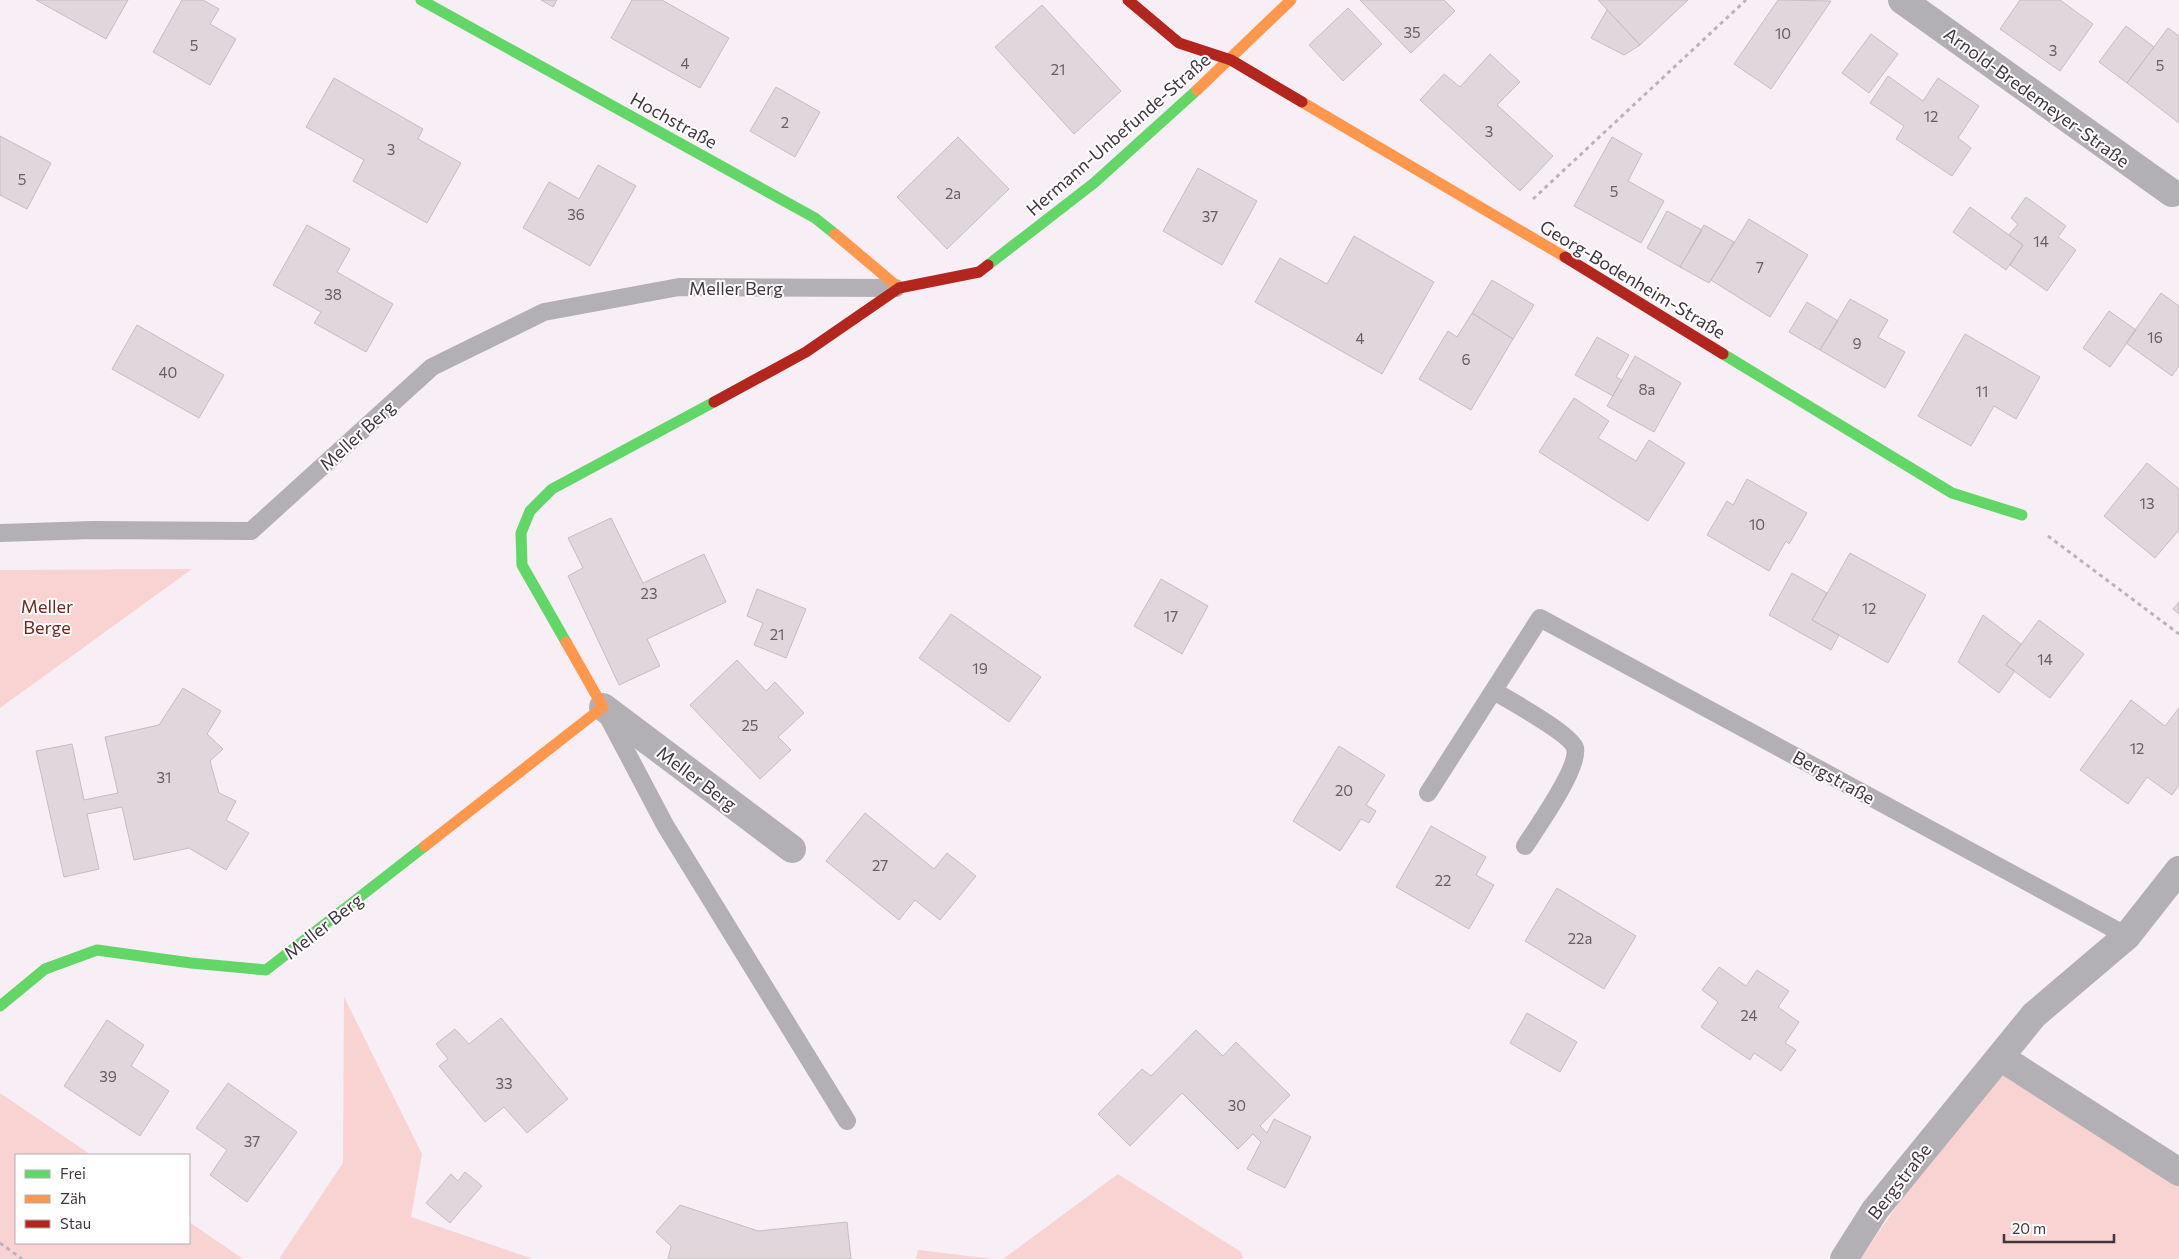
<svg xmlns="http://www.w3.org/2000/svg" width="2179" height="1259" font-family="Commissioner,sans-serif">
	<style>
		.green { fill: #f8d3d2 }
		.building { fill: #e1d6db; stroke: #c8bcc1 }
		.lines { fill: none; stroke-linecap: round; stroke-linejoin: round }
		.path { stroke: #b9b4ba; stroke-width: 3; stroke-dasharray: 4 4; stroke-linecap: butt }
		.lane { stroke: #b3b0b5; stroke-width: 18 }
		.street { stroke: #b3b0b5; stroke-width: 28 }
		.fast { stroke: #63d668; stroke-width: 11 }
		.slow { stroke: #ff974d; stroke-width: 11 }
		.jam { stroke: #b3261e; stroke-width: 11 }
		.labels { text-anchor: middle; dominant-baseline: central; stroke-width: 4; stroke-linejoin: round; paint-order: stroke }
		.number-label { font-size: 15px; fill: #695d65 }
		.street-label { font-size: 18px; fill: #41353e; stroke: #fff }
		.park-label { font-size: 18px; fill: #6e2622; stroke: #fff }
	</style>
	<rect width="100%" height="100%" fill="#f8eef5"/>
	<path class="green" d="M192,569L0,708V570Z
		M344,997L422,1154L411,1217L533,1259H279L343,1163Z
		M2000,1057L2179,1172V1259H1860Z
		M0,1093L91,1155H16V1243H189V1222L243,1259H0Z
		M1118,1174L1241,1252L1243,1259H1003Z
		M918,1250L994,1259H916Z"/>
	<path class="building" d="M36,0H128L106,39Z
		M182,0H203L219,9L210,24L236,39L210,85L153,52Z
		M541,0H557L553,7Z
		M632,0H662L729,38L700,88L611,38Z
		M1360,0H1444L1455,11L1411,53Z
		M1598,0H1688L1640,45Z
		M1778,0L1831,1L1771,89L1734,64Z
		M2020,0H2060L2093,24L2060,71L2000,29Z
		M1042,5L1121,91L1074,134L995,47Z
		M1348,8L1382,44L1343,81L1309,45Z
		M1607,10L1640,45L1624,55L1591,38Z
		M2126,26L2154,47L2127,83L2099,62Z
		M2168,28L2179,36V123L2127,83Z
		M1871,34L1898,54L1869,93L1842,73Z
		M1490,54L1520,82L1497,105L1553,156L1520,191L1420,100L1444,74L1460,87Z
		M1888,76L1923,101L1938,78L1979,106L1958,138L1971,148L1952,176L1896,139L1904,126L1870,103Z
		M334,78L423,129L418,139L461,163L427,223L353,181L364,160L306,127Z
		M776,87L820,112L795,157L750,131Z
		M0,136L51,163L27,209L0,195Z
		M958,137L1009,189L947,249L897,197Z
		M1612,137L1642,154L1628,181L1664,201L1641,243L1574,206Z
		M598,165L636,186L590,266L523,228L549,182L579,199Z
		M1198,168L1257,201L1222,265L1163,231Z
		M2026,197L2066,226L2058,237L2076,250L2047,291L2010,265L2023,245L2009,235L2018,224L2011,218Z
		M1970,207L2023,245L2006,270L1953,232Z
		M1667,211L1702,230L1680,267L1647,248Z
		M1749,219L1808,255L1770,317L1711,280Z
		M307,225L350,249L337,272L393,304L366,352L314,323L321,312L273,285Z
		M1704,225L1734,242L1709,283L1680,267Z
		M1354,236L1434,282L1382,374L1255,302L1280,258L1327,284Z
		M1492,280L1534,305L1513,339L1472,313Z
		M2161,293L2179,306V366L2172,376L2126,343Z
		M1850,299L1888,320L1878,337L1905,352L1885,388L1820,350Z
		M1807,302L1838,321L1820,350L1789,332Z
		M2109,311L2136,330L2110,367L2083,348Z
		M1472,313L1513,339L1471,410L1419,379L1448,331L1457,337Z
		M137,325L224,375L199,418L112,369Z
		M1965,334L2040,377L2016,419L1994,406L1971,446L1918,416Z
		M1597,337L1629,355L1616,377L1622,380L1613,396L1575,375Z
		M1635,356L1681,383L1654,432L1607,406Z
		M1574,398L1609,421L1598,438L1636,461L1649,440L1685,463L1648,521L1539,452Z
		M2147,463L2179,489V530L2155,558L2104,516Z
		M1747,479L1807,513L1789,544L1786,541L1769,571L1707,535L1727,501L1733,505Z
		M611,518L643,583L704,554L726,602L647,639L660,666L619,685L568,576L583,568L568,538Z
		M1850,553L1926,595L1888,663L1812,620Z
		M1792,573L1827,593L1812,620L1839,635L1831,650L1769,615Z
		M1161,579L1208,606L1182,654L1134,626Z
		M757,589L806,609L786,658L754,645L763,623L747,616Z
		M2179,602V614L2173,609Z
		M951,614L1041,677L1009,722L919,658Z
		M1983,615L2021,644L2006,665L2015,671L1999,693L1958,662Z
		M2039,620L2084,654L2050,698L2006,665Z
		M737,660L766,691L775,682L804,713L778,737L791,750L760,779L690,705Z
		M183,688L221,711L207,734L223,749L210,761L219,793L236,801L226,820L249,833L226,870L189,848L134,860L122,807L87,814L99,869L64,877L36,751L72,744L84,800L118,793L105,737L159,725Z
		M2131,700L2165,726L2179,708V785L2172,795L2147,777L2128,804L2080,770Z
		M1339,746L1385,775L1366,805L1376,811L1369,823L1361,819L1340,851L1293,821Z
		M865,813L934,869L947,853L976,876L940,920L915,900L899,920L826,861Z
		M1431,826L1486,857L1476,875L1494,885L1469,929L1396,887Z
		M1557,888L1636,936L1604,989L1525,941Z
		M1719,967L1746,986L1757,970L1789,991L1778,1007L1799,1022L1785,1043L1796,1050L1781,1071L1754,1053L1750,1060L1701,1027L1718,1002L1702,990Z
		M1527,1013L1577,1042L1560,1072L1510,1043Z
		M501,1018L568,1099L527,1133L504,1107L485,1122L439,1066L448,1059L436,1044L455,1029L469,1044Z
		M107,1020L144,1045L131,1066L169,1091L140,1136L64,1086Z
		M1196,1030L1223,1056L1236,1042L1290,1095L1260,1126L1267,1133L1274,1119L1311,1137L1285,1188L1247,1169L1261,1142L1253,1134L1238,1149L1182,1093L1130,1146L1098,1114L1142,1069L1151,1076Z
		M228,1083L297,1132L247,1202L210,1175L227,1150L196,1128Z
		M465,1172L482,1186L450,1223L426,1203L451,1174L458,1181Z
		M680,1205L758,1231L847,1222L851,1259H668L671,1246L656,1232Z"/>
	<g class="lines">
		<path class="path" d="M1533,199L1746,0
			M2048,536L2179,634
			M0,1243L22,1259"/>
		<path class="lane" d="M0,533L93,530L251,531L432,367L544,312L679,287L896,288
			M1494,691C1509,700 1571,734 1575,748C1580,767 1536,829 1525,846
			M607,715L665,825L847,1121
			M1428,793L1540,618L2127,936"/>
		<path class="street" d="M1902,0L2172,193
			M603,707L792,849
			M2000,1057L2179,1172
			M1844,1259L1875,1210L2034,1015L2127,936L2179,870"/>
		<path class="fast" d="M421,0L815,218L835,234
			M988,265L1094,183L1197,90
			M1723,354L1952,493L2022,515
			M566,642L522,565L521,533L530,511L552,489L714,402
			M0,1006L45,969L97,950L191,963L266,970L425,846"/>
		<path class="slow" d="M1197,90L1291,0
			M1302,102L1565,257
			M835,234L899,288
			M425,846L603,707L566,642"/>
		<path class="jam" d="M1128,0L1179,43L1231,60L1302,102
			M1565,257L1723,354
			M714,402L806,352L899,288L979,272L988,265"/>
	</g>
	<g class="labels">
		<g class="number-label">
			<text x="1412" y="32">35</text>
			<text x="1783" y="33">10</text>
			<text x="194" y="45">5</text>
			<text x="2053" y="50">3</text>
			<text x="685" y="63">4</text>
			<text x="2160" y="65">5</text>
			<text x="1058" y="69">21</text>
			<text x="1931" y="116">12</text>
			<text x="785" y="122">2</text>
			<text x="1489" y="131">3</text>
			<text x="391" y="149">3</text>
			<text x="22" y="179">5</text>
			<text x="1614" y="191">5</text>
			<text x="953" y="193">2a</text>
			<text x="576" y="214">36</text>
			<text x="1210" y="216">37</text>
			<text x="2041" y="241">14</text>
			<text x="1760" y="267">7</text>
			<text x="333" y="294">38</text>
			<text x="2155" y="337">16</text>
			<text x="1360" y="338">4</text>
			<text x="1857" y="343">9</text>
			<text x="1466" y="359">6</text>
			<text x="168" y="372">40</text>
			<text x="1647" y="389">8a</text>
			<text x="1982" y="391">11</text>
			<text x="2147" y="503">13</text>
			<text x="1757" y="524">10</text>
			<text x="649" y="593">23</text>
			<text x="1869" y="608">12</text>
			<text x="1171" y="616">17</text>
			<text x="777" y="634">21</text>
			<text x="2045" y="659">14</text>
			<text x="980" y="668">19</text>
			<text x="750" y="725">25</text>
			<text x="2137" y="748">12</text>
			<text x="164" y="777">31</text>
			<text x="1344" y="790">20</text>
			<text x="880" y="865">27</text>
			<text x="1443" y="880">22</text>
			<text x="1580" y="938">22a</text>
			<text x="1749" y="1015">24</text>
			<text x="108" y="1076">39</text>
			<text x="504" y="1083">33</text>
			<text x="1237" y="1105">30</text>
			<text x="252" y="1141">37</text>
		</g>
		<g class="street-label">
			<text transform="translate(2037 97) rotate(36)">Arnold-Bredemeyer-Straße</text>
			<text transform="translate(674 120) rotate(29)">Hochstraße</text>
			<text transform="translate(1118 134) rotate(-41)">Hermann-Unbefunde-Straße</text>
			<text transform="translate(1633 279) rotate(31)">Georg-Bodenheim-Straße</text>
			<text x="736" y="288">Meller Berg</text>
			<text transform="translate(357 435) rotate(-42)">Meller Berg</text>
			<text transform="translate(1834 777) rotate(29)">Bergstraße</text>
			<text transform="translate(697 778) rotate(37)">Meller Berg</text>
			<text transform="translate(323 926) rotate(-38)">Meller Berg</text>
			<text transform="translate(1899 1181) rotate(-52)">Bergstraße</text>
		</g>
		<g class="park-label">
			<text x="47" y="606">Meller<tspan x="47" dy="21">Berge</tspan></text>
		</g>
	</g>
	<rect x="15" y="1154" width="175" height="90" fill="#ffffff" stroke="#b3aeb2"/>
	<rect x="25" y="1170" width="25" height="8" fill="#63d668" stroke="#b3aeb2"/>
	<text x="60" y="1179" font-size="15" fill="#41353e">Frei</text>
	<rect x="25" y="1195" width="25" height="8" fill="#ff974d" stroke="#b3aeb2"/>
	<text x="60" y="1204" font-size="15" fill="#41353e">Zäh</text>
	<rect x="25" y="1220" width="25" height="8" fill="#b3261e" stroke="#b3aeb2"/>
	<text x="60" y="1229" font-size="15" fill="#41353e">Stau</text>
	<path d="M2004 1234v8h110v-8" fill="none" stroke="#41353e" stroke-width="2.5"/>
	<text x="2012" y="1234" font-size="15" fill="#41353e" stroke="#ffffff" stroke-width="4" paint-order="stroke">20 m</text>
</svg>
